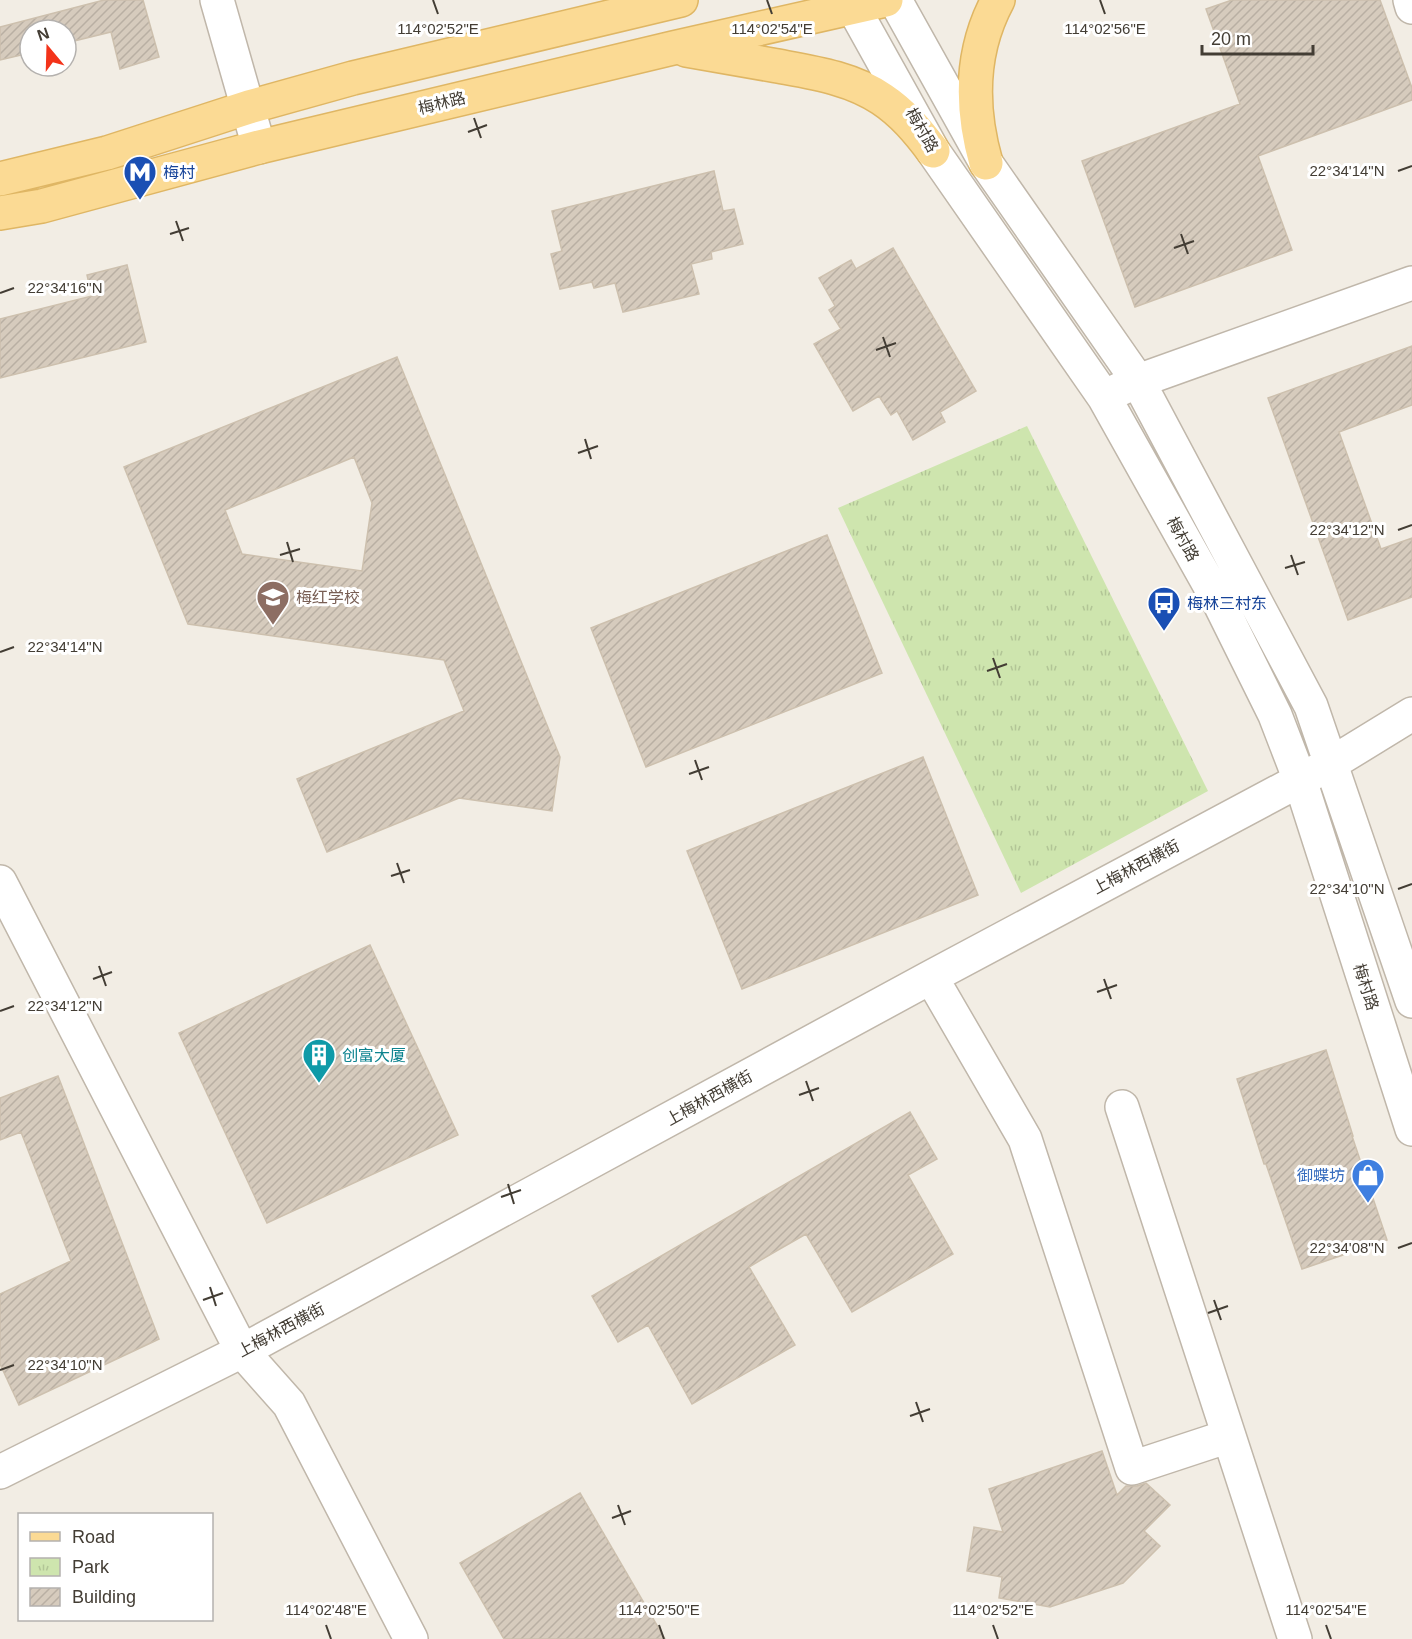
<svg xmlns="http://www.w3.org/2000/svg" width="1412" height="1639" font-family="Helvetica,'Noto Sans SC',sans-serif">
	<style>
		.park { fill: url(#park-tufts) }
		.building { fill: url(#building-hatch); stroke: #cdc0ae; stroke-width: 1.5; fill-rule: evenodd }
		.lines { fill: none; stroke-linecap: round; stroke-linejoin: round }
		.minor-casing { stroke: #c0b7aa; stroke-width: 36 }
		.major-casing { stroke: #dfb664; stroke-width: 36 }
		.minor { stroke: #fff; stroke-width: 33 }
		.major { stroke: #fbda94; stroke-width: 33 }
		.ticks { fill: none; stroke: #433d34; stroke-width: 2 }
		.labels { text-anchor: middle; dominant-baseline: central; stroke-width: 6; stroke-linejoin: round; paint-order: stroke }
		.street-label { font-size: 16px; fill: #433d34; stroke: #fff }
		.transit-label { font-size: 16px; fill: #164399; stroke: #fff; text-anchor: start }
		.education-label { font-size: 16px; fill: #785e54; stroke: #fff; text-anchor: start }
		.culture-label { font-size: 16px; fill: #0d838f; stroke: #fff; text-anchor: start }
		.shop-label { font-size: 16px; fill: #366cbe; stroke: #fff; text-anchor: end }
		.ticks-label { font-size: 15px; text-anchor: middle; fill: #433d34; stroke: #fff; stroke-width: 6; stroke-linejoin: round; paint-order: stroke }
	</style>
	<defs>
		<pattern id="park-tufts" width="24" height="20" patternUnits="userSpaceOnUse" patternTransform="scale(1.5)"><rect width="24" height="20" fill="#cee5ae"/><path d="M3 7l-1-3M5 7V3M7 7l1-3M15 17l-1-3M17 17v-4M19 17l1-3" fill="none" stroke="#b2c596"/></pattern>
		<pattern id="building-hatch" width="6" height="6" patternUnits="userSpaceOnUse" patternTransform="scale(1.5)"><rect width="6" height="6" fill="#d6cbbd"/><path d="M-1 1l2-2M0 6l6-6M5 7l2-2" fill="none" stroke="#b9afa3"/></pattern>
	</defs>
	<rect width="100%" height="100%" fill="#f2ede4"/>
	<path class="park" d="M1027,426L1208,791L1021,893L838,508Z"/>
	<path class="building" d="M104,0H143L159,57L120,69L111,32L66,43V30H30V53L0,60V27Z
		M1232,0H1380L1412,88V100L1258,156L1292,250L1135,307L1082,161L1240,104L1206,9Z
		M714,171L723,211L734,209L743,244L711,252L712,259L691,264L699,294L623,312L615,283L594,288L592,282L560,289L551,254L562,251L552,211Z
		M893,248L976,391L940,412L945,422L913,440L897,411L891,415L879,396L853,411L814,344L841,329L829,310L835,306L819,278L851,260L856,269Z
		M127,265L146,342L0,378V319L92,296L87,275Z
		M1412,346V405L1339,432L1381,549L1412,538V597L1348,620L1268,398Z
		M397,357L560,757L552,811L459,798L327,852L297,779L464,711L444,660L188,624L124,467ZM354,457L372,503L362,571L242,554L225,510Z
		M827,535L882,673L646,767L591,628Z
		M923,757L978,895L742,989L687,851Z
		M370,945L458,1135L267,1223L179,1033Z
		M1326,1050L1353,1136H1352L1387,1240L1302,1269L1266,1164H1264L1237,1079Z
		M58,1076L159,1339L19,1405L0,1364V1294L71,1261L21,1132L0,1140V1098Z
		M910,1112L937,1159L908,1175L953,1254L852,1312L806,1234L778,1250L749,1267L795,1345L692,1404L648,1325L618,1342L592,1296Z
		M1102,1451L1117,1495L1126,1486H1137L1146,1483L1170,1505L1144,1531L1160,1546L1123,1583L1050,1607L999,1598L1002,1577L967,1571L974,1527L1003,1532L989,1489Z
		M580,1493L665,1639H504L460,1563Z"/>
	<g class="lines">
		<g class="minor-casing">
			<path id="minor" d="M217,0L259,147
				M849,0L933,151L1104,397L1219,602L1275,715L1300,780L1412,1129
				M895,0L986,163L1138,381L1311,706L1412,1001
				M1410,0L1412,7
				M1118,390L1138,381L1412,283
				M0,882L242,1351L289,1404L411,1639
				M931,977L1025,1139L1132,1468L1229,1436L1295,1639
				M1122,1107L1229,1436
				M0,1472L242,1351L931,977L1332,763L1412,714"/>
		</g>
		<g class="major-casing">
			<path id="major" d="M686,50C715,55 744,60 772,65C809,72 850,77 882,99C903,113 918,131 933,151
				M986,163C970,107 970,52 998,0
				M0,179L107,153L249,107L353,78L681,0
				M0,213L42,206L259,147L673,48L886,0"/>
		</g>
		<use href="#minor" class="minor"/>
		<use href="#major" class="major"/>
	</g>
	<path class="ticks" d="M433,0L438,14M767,0L772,14M1100,0L1105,14M474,118L481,138M468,132L487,125M1398,171L1412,166M176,221L183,241M170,234L189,228M1181,234L1188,254M1174,248L1194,241M0,293L14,288M883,337L890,357M876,350L896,343M585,439L591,459M578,453L598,446M1398,530L1412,525M287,542L293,562M280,555L300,549M1291,555L1298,575M1285,568L1305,562M0,652L14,647M993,658L1000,678M987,671L1007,664M695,760L702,780M689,774L709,767M397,863L404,883M391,876L410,870M1398,889L1412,884M99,966L106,986M93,979L112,972M1104,979L1111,999M1097,992L1117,985M0,1011L14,1006M806,1081L813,1101M799,1095L819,1088M508,1184L514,1204M501,1197L521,1190M1398,1248L1412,1243M210,1287L216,1306M203,1300L223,1293M1214,1300L1221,1320M1208,1313L1228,1306M0,1370L14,1365M916,1402L923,1422M910,1416L930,1409M618,1505L625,1525M612,1518L631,1511M326,1625L331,1639M659,1625L664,1639M993,1625L998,1639M1326,1625L1331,1639"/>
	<defs>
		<g id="metro-pin" transform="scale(1.725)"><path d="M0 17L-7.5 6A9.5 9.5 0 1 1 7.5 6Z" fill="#1a4fb4" stroke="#fff"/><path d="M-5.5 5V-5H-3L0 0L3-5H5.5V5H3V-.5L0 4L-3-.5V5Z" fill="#fff"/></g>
		<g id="school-pin" transform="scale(1.725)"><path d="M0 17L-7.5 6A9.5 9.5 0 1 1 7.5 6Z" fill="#8d6e63" stroke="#fff"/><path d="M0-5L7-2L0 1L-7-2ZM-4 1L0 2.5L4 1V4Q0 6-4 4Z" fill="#fff"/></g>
		<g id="bus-pin" transform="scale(1.725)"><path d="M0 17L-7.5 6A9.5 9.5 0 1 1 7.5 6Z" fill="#1a4fb4" stroke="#fff"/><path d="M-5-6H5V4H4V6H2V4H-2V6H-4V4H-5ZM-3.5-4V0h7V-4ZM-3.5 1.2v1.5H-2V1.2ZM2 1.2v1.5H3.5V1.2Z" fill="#fff"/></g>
		<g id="building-pin" transform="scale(1.725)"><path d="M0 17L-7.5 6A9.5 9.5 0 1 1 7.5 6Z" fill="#0f9aa8" stroke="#fff"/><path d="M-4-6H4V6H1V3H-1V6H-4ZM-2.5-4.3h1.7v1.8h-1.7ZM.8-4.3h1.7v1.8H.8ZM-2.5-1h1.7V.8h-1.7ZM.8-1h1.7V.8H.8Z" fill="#fff"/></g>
		<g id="shop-pin" transform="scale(1.725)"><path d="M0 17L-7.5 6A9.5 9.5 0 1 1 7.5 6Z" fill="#3f7fe0" stroke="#fff"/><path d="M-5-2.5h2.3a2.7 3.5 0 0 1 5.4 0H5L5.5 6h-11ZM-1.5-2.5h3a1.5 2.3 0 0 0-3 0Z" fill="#fff"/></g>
	</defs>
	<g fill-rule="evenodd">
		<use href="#metro-pin" x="140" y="172"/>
		<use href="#school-pin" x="273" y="597"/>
		<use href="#bus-pin" x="1164" y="603"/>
		<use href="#building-pin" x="319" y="1055"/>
		<use href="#shop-pin" x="1368" y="1175"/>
	</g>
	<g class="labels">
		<g class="street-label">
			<text transform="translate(442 103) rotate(-14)">梅林路</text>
			<text transform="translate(922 130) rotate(60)">梅村路</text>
			<text transform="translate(1183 539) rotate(61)">梅村路</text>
			<text transform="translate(1136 867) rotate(-28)">上梅林西横街</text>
			<text transform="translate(1366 987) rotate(72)">梅村路</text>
			<text transform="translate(709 1098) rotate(-29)">上梅林西横街</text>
			<text transform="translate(281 1330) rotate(-28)">上梅林西横街</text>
		</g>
		<g class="transit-label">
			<text x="163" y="172">梅村</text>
			<text x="1187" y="603">梅林三村东</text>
		</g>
		<g class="education-label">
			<text x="296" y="597">梅红学校</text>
		</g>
		<g class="culture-label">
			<text x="342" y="1055">创富大厦</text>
		</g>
		<g class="shop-label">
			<text x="1345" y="1175">御蝶坊</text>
		</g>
	</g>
	<g class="ticks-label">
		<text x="1105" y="34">114°02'56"E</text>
		<text x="438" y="34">114°02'52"E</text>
		<text x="772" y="34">114°02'54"E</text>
		<text x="1347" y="176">22°34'14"N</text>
		<text x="65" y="293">22°34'16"N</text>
		<text x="1347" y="535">22°34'12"N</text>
		<text x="65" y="652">22°34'14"N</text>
		<text x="1347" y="894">22°34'10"N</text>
		<text x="65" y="1011">22°34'12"N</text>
		<text x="1347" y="1253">22°34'08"N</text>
		<text x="65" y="1370">22°34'10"N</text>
		<text x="326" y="1615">114°02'48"E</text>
		<text x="659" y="1615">114°02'50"E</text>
		<text x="993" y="1615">114°02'52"E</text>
		<text x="1326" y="1615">114°02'54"E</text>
	</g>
	<rect x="18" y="1513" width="195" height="108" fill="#ffffff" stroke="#b4b1ae" stroke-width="1.5"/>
	<rect x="30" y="1532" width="30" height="9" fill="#fbda94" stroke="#b4b1ae" stroke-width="1.5"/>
	<text x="72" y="1543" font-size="18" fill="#433d34">Road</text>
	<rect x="30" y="1558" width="30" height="18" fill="url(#park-tufts)" stroke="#b4b1ae" stroke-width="1.5"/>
	<text x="72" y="1573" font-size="18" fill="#433d34">Park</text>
	<rect x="30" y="1588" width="30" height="18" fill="url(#building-hatch)" stroke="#b4b1ae" stroke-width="1.5"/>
	<text x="72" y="1603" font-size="18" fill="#433d34">Building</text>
	<g transform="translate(48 48) rotate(341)"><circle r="28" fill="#ffffff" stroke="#b4b1ae" stroke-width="1.5"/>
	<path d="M0-4.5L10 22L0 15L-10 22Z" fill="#f3331a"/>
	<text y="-9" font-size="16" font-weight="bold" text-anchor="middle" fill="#433d34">N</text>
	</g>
	<path d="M1202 45v9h111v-9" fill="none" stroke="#433d34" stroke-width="3"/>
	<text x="1211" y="45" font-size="18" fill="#433d34" stroke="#ffffff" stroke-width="4.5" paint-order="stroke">20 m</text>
</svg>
